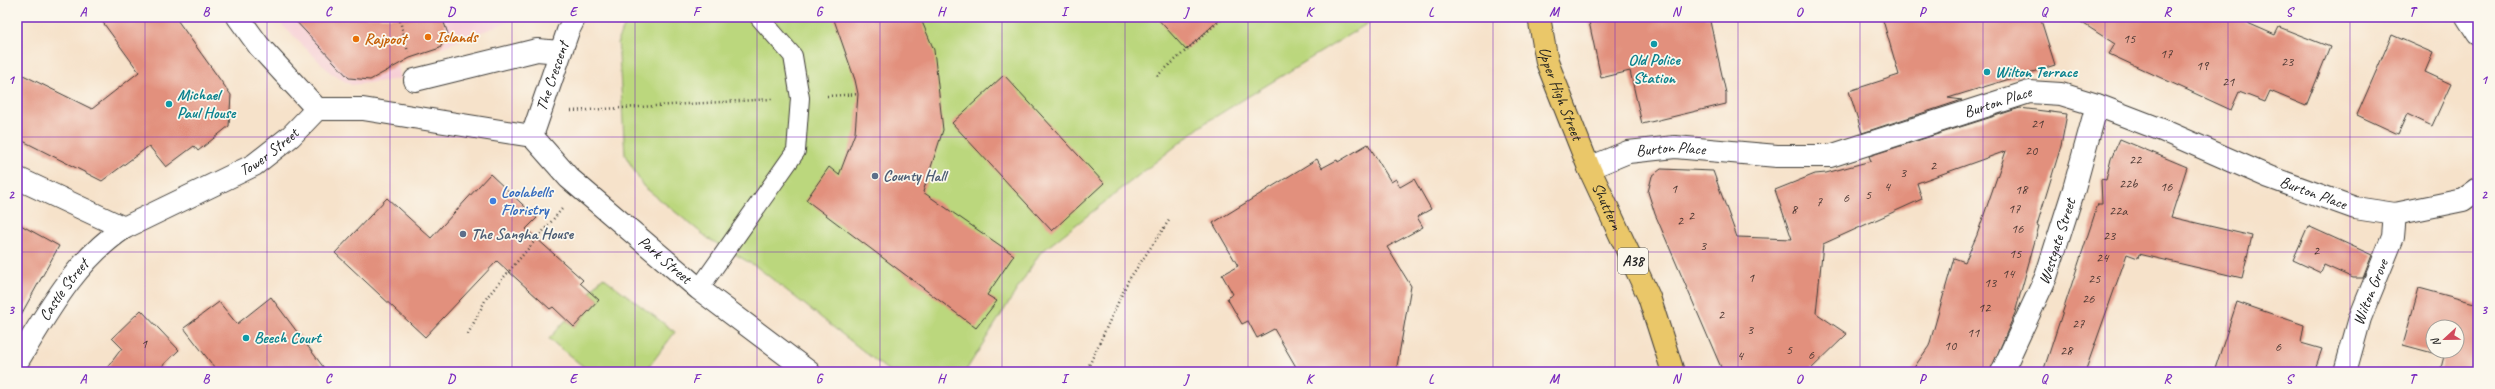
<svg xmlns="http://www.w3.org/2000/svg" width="2495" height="389" font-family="Caveat,sans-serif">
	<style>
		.built { fill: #f7cfd5 }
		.green { fill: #bbd77d; stroke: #6c7a4c }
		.building { fill: #e2907d; fill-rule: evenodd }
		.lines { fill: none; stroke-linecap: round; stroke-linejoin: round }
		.service-casing { stroke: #3d3a36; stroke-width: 20 }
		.minor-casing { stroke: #3d3a36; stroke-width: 24 }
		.tertiary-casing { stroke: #3d3a36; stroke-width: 24 }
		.primary-casing { stroke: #3d3a36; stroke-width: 24 }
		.path { stroke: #3d3a36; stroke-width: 2.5; stroke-dasharray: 1 3; stroke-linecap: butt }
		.service { stroke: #fff; stroke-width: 18 }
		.minor { stroke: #fff; stroke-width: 22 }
		.tertiary { stroke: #fff; stroke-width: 22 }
		.primary { stroke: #eac769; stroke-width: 22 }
		.grid { fill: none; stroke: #7b2cbf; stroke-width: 1; stroke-opacity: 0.55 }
		.food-dot { fill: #e8710a; stroke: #fbf7ec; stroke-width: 1.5 }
		.culture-dot { fill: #0f9aa8; stroke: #fbf7ec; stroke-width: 1.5 }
		.service-dot { fill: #5c6f8a; stroke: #fbf7ec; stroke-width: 1.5 }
		.shop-dot { fill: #3f7fe0; stroke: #fbf7ec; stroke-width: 1.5 }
		.labels { text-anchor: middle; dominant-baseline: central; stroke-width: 3.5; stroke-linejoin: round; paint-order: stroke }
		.number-label { font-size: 14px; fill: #4e3934 }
		.shield { fill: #fbf7ec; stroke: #5f5e5a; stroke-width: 1 }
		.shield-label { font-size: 15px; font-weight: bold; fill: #1c1c1c }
		.food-label { font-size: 16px; font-weight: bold; fill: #c56008; stroke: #fbf7ec; text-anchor: start }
		.culture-label { font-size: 16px; font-weight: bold; fill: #0d838f; stroke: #fbf7ec; text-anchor: start }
		.street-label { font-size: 16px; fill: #1c1c1c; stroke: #fbf7ec }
		.service-label { font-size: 16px; font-weight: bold; fill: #4e5e75; stroke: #fbf7ec; text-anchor: start }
		.shop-label { font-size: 16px; font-weight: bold; fill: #366cbe; stroke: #fbf7ec; text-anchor: start }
		.neatline { fill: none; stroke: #7b2cbf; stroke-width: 1.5 }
		.grid-label { font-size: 13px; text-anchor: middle; font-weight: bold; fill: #7b2cbf }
	</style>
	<rect width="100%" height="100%" fill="#fbf7ec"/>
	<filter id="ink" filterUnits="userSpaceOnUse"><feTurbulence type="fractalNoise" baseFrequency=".025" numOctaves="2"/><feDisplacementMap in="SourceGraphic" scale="8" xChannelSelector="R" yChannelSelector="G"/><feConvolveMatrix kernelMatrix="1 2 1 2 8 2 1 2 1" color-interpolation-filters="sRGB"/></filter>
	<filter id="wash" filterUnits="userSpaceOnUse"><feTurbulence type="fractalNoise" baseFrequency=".012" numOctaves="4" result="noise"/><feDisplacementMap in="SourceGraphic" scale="16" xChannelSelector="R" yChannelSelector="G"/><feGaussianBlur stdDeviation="0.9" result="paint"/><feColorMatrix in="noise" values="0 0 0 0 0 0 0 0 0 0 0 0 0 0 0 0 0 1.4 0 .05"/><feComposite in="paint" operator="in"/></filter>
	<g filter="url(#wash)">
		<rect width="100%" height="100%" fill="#f6e2ca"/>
		<path class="built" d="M277,17H386L401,79L351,85L331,73L283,26Z
			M442,17H521L440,48L448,34Z"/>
		<path class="green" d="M629,17H1378L1205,123L1040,253L965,372H890L757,267L709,239L643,186L625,155L618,39Z
			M603,277L675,332L645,372H590L549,339L566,320L574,327L599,300L590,292Z"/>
		<g id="blocks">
			<path class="building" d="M99,17H175L231,95L229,126L198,151L194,146L166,167L149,146L102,181L17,138V72L92,109L139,72Z
				M292,17H442L448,34L440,48L410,58L370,80L349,78Z
				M833,17H920L934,50L943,130L923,192L1014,255L987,295L997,301L976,328L806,200L829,167L839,175L855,133L858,94L855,80Z
				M1156,17H1222L1186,50Z
				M1588,17H1709L1726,93V104L1642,124L1630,71L1601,78Z
				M1882,17H2040L2055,65L1948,98L1962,100L1862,133L1849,91L1899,75Z
				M2073,17H2234L2275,35L2279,27L2330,47L2306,106L2270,91L2265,102L2239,92L2231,110L2109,54L2115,44Z
				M2392,35L2433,53L2425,72L2451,84L2432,126L2407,114L2398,134L2357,115Z
				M1004,75L1104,183L1052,231L952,123Z
				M2020,108L2067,114L2061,146L2037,225L2039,226L2015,313L1990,372H1911L1929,346L1954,258L1965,262L1977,235L2006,151L1917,183L1922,199L1823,244L1816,313L1847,334L1808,372H1723L1655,214L1648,192L1652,176L1661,169L1713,171L1737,237L1792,239L1775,190L1815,174L1826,173L1871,161L1869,156Z
				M2120,139L2187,167L2171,217L2252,236L2242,278L2139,254L2138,258L2127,254L2085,372H2043L2098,204H2102L2101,179L2106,180L2111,159Z
				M1368,144L1391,182L1396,179L1400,187L1414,179L1431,209L1417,217L1423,227L1387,247L1411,286L1396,372H1299L1274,329L1257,338L1248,321L1242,324L1227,298L1233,294L1222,275L1238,266L1213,223L1317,159L1322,168L1337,160L1338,162Z
				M490,174L537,218L526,229L583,280L580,283L599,300L574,327L553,307L550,309L497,261L425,337L335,253L387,198L431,238Z
				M17,223L59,246L17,322Z
				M2308,226L2372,255L2363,278H2353L2324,265L2321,273L2293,260Z
				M2419,288L2478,304V372H2440L2444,356L2403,345ZM2433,327H2457V351H2433Z
				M271,297L327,372H218L184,328L219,302L237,324Z
				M2237,302L2304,325L2301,343L2322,349L2314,372H2214Z
				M141,310L179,350L156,372H104L122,348L112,338Z"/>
		</g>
	</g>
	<g filter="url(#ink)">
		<use href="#blocks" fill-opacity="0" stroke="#3d3a36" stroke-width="1"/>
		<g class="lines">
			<g class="service-casing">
				<path id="service" d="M699,289L796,151L800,98L793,56L759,17"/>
			</g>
			<g class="minor-casing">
				<g id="minor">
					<path d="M2467,17L2478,34"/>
					<path d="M415,80L537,50L560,52"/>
					<path id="s1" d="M1589,168L1628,152L1675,147L1777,156H1830L2029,92L2061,94L2097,105L2162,130L2269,177L2355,208L2395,214L2463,200L2478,189"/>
					<path d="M17,178L124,228"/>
					<path id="s2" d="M2002,372L2046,277L2074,189L2097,105"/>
					<path id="s3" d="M2345,372L2360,318L2393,237L2395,214"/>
				</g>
			</g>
			<g class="tertiary-casing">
				<g id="tertiary">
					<path d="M238,17L259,46L317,109"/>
					<path id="s4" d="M532,136L569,178L699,289L809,372"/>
					<path id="s5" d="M532,136L568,31L575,17"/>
					<path id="s6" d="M17,362C47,313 75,261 124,228L254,165L291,136L317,109H363L532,136"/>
				</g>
			</g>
			<g class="primary-casing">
				<g id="primary">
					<path id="s7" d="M1539,17L1547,62L1589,168L1649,297L1673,372"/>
				</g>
			</g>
			<path class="path" d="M399,17L408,52
				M1157,76L1224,17
				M827,96L858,94
				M571,111L772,99
				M468,334L487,297L562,209
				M1086,372L1128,281L1170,219"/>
			<use href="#service" class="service"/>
			<use href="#minor" class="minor"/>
			<use href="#tertiary" class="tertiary"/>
			<use href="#primary" class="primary"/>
		</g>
	</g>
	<path class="grid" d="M145,17V372M267,17V372M390,17V372M512,17V372M635,17V372M757,17V372M880,17V372M1002,17V372M1125,17V372M1248,17V372M1370,17V372M1493,17V372M1615,17V372M1738,17V372M1860,17V372M1983,17V372M2105,17V372M2228,17V372M2350,17V372M17,137H2478M17,252H2478"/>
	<g class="food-dot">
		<circle cx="428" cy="37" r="4"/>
		<circle cx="356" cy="39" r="4"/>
	</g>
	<g class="culture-dot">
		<circle cx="1654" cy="44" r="4"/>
		<circle cx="1987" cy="72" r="4"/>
		<circle cx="169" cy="104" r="4"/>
		<circle cx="246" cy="338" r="4"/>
	</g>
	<g class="service-dot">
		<circle cx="875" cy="176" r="4"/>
		<circle cx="463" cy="234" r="4"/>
	</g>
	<circle class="shop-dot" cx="493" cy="201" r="4"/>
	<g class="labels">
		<g class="number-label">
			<text x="2129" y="38">15</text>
			<text x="2166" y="53">17</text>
			<text x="2287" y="61">23</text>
			<text x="2202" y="65">19</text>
			<text x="2228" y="81">21</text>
			<text x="2037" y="123">21</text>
			<text x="2031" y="150">20</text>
			<text x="2135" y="159">22</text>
			<text x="1933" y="165">2</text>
			<text x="1903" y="172">3</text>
			<text x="2128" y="183">22b</text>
			<text x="1887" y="186">4</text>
			<text x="2166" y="186">16</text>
			<text x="1674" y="188">1</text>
			<text x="2021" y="189">18</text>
			<text x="1868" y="194">5</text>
			<text x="1846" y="197">6</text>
			<text x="1819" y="201">7</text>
			<text x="2014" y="208">17</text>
			<text x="1794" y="209">8</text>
			<text x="2118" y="210">22a</text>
			<text x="1691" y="215">2</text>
			<text x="1680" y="220">2</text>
			<text x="2017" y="228">16</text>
			<text x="2109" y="235">23</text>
			<text x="1703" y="245">3</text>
			<text x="2316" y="250">2</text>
			<text x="2015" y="253">15</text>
			<text x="2102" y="257">24</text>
			<text x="2008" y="273">14</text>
			<text x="1751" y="277">1</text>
			<text x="2094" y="278">25</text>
			<text x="1990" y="282">13</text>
			<text x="2088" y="298">26</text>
			<text x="1984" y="307">12</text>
			<text x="1721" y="314">2</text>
			<text x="2078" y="323">27</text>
			<text x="1750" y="329">3</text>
			<text x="1973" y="332">11</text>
			<text x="144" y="343">1</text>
			<text x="1950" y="345">10</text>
			<text x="2278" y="346">6</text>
			<text x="1789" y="349">5</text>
			<text x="2066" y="350">28</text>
			<text x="1811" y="354">6</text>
			<text x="1740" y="355">4</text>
		</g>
		<rect class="shield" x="1618" y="248" width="30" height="26" rx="3"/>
		<g class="shield-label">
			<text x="1633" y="261">A38</text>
		</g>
		<g class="food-label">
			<text x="436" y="37">Islands</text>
			<text x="364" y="39">Rajpoot</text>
		</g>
		<g class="culture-label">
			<text x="1654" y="60" text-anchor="middle">Old Police<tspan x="1654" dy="18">Station</tspan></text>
			<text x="1995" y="72">Wilton Terrace</text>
			<text x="177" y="95">Michael<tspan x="177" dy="18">Paul House</tspan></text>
			<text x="254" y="338">Beech Court</text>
		</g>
		<g class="street-label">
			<text stroke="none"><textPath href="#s5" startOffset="63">The Crescent</textPath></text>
			<text stroke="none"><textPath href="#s7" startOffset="80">Upper High Street</textPath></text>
			<text stroke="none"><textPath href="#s1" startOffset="421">Burton Place</textPath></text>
			<text stroke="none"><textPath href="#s6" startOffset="337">Tower Street</textPath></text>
			<text stroke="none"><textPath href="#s1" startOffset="85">Burton Place</textPath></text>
			<text stroke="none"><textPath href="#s1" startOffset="757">Burton Place</textPath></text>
			<text stroke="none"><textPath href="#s7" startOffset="202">Shuttern</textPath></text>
			<text stroke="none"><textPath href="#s2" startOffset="142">Westgate Street</textPath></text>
			<text stroke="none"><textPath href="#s4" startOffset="182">Park Street</textPath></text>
			<text stroke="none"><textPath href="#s6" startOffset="86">Castle Street</textPath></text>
			<text stroke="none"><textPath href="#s3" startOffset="84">Wilton Grove</textPath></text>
		</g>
		<g class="service-label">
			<text x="883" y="176">County Hall</text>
			<text x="471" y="234">The Sangha House</text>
		</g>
		<g class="shop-label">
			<text x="501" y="192">Loolabells<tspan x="501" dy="18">Floristry</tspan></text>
		</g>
	</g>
	<rect width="2495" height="389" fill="none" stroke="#fbf7ec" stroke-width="44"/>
	<g transform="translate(2445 339) rotate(248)"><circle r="19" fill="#fbf7ec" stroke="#a29f99"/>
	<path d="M0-3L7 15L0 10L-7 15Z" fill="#d1495b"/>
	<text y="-6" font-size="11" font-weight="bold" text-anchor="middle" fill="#1c1c1c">N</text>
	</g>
	<rect x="22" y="22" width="2451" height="345" class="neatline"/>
	<g class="grid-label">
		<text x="83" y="16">A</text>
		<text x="206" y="16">B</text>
		<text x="328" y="16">C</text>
		<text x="451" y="16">D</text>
		<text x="573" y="16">E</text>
		<text x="696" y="16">F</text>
		<text x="819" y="16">G</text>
		<text x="941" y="16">H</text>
		<text x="1064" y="16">I</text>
		<text x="1186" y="16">J</text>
		<text x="1309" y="16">K</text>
		<text x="1431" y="16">L</text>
		<text x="1554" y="16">M</text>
		<text x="1676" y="16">N</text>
		<text x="1799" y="16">O</text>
		<text x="1922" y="16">P</text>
		<text x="2044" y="16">Q</text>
		<text x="2167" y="16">R</text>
		<text x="2289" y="16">S</text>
		<text x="2412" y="16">T</text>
		<text x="11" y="84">1</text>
		<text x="2484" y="84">1</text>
		<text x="11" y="199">2</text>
		<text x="2484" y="199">2</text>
		<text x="11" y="314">3</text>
		<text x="2484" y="314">3</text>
		<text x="83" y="383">A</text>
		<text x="206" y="383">B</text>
		<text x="328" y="383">C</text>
		<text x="451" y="383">D</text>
		<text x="573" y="383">E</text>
		<text x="696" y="383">F</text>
		<text x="819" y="383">G</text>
		<text x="941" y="383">H</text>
		<text x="1064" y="383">I</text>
		<text x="1186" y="383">J</text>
		<text x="1309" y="383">K</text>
		<text x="1431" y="383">L</text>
		<text x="1554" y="383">M</text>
		<text x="1676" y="383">N</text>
		<text x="1799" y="383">O</text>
		<text x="1922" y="383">P</text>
		<text x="2044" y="383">Q</text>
		<text x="2167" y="383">R</text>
		<text x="2289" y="383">S</text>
		<text x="2412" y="383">T</text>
	</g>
</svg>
